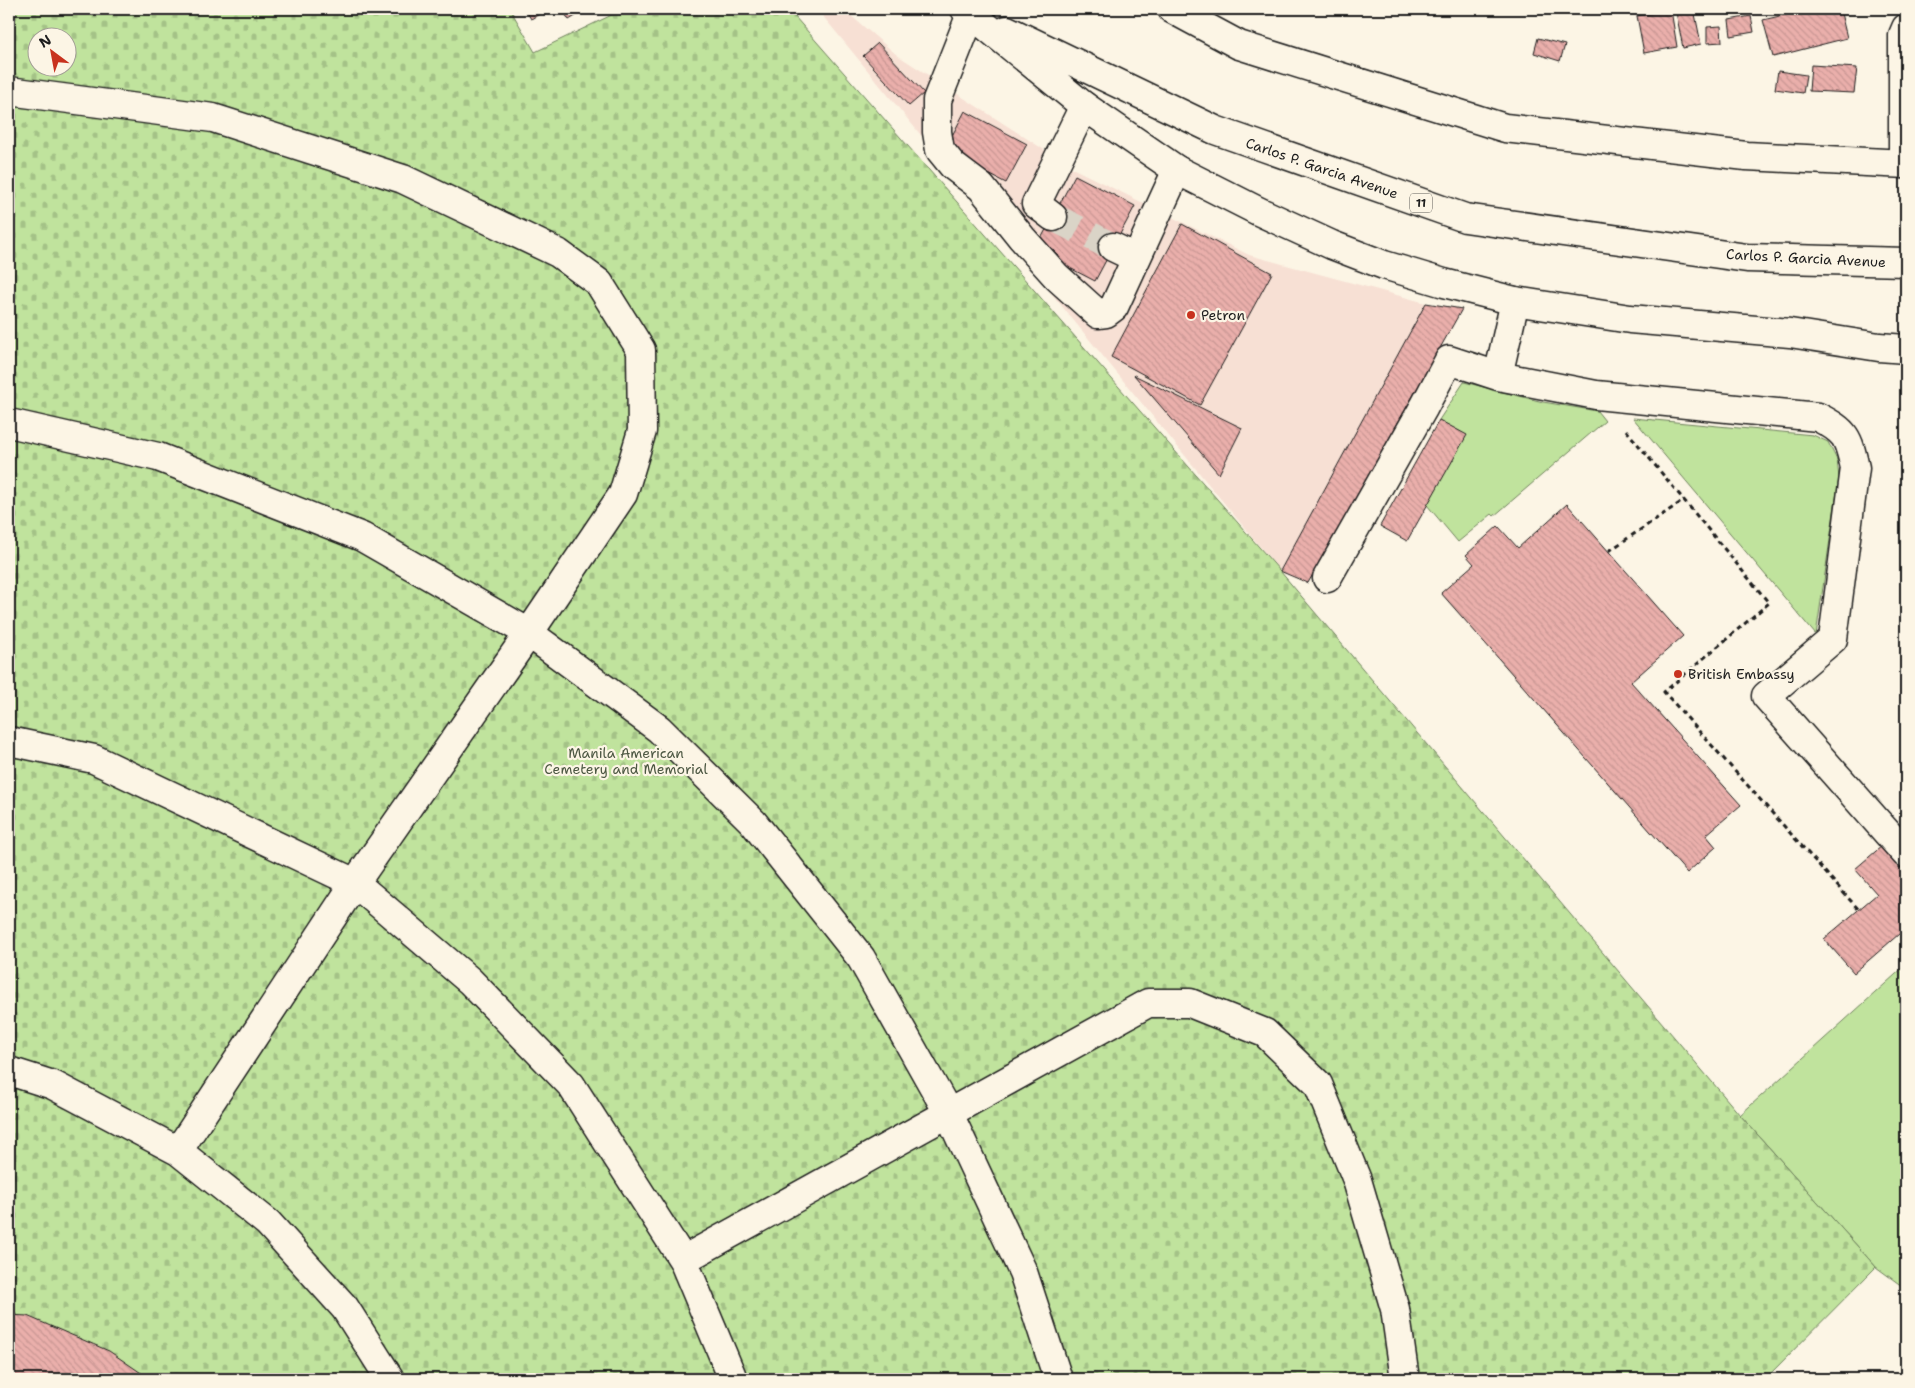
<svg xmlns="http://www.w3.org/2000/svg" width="1915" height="1388" font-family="'Shantell Sans',sans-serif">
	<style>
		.built { fill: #f7e0d4 }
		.grass { fill: #c0e39d; stroke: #6e805c }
		.cemetery { fill: url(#cemetery-stones); stroke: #6e805c; fill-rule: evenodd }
		.building { fill: url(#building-back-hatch); stroke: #1c1c1c }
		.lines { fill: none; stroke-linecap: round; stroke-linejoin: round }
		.minor-tunnel { stroke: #dad4c7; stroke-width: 28; stroke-dasharray: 28 14; stroke-linecap: butt }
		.minor-casing { stroke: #1c1c1c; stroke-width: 31 }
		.major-casing { stroke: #1c1c1c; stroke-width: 31 }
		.path { stroke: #1c1c1c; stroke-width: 3; stroke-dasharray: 5 4; stroke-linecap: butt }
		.minor { stroke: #fcf5e5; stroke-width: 28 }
		.major { stroke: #fcf5e5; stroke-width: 28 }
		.poi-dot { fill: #c8321e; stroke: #fcf5e5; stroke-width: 2 }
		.labels { text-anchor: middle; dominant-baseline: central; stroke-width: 4.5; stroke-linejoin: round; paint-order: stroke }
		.shield { fill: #fcf5e5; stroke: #5f5d58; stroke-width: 1 }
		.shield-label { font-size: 12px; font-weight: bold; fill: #1c1c1c }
		.street-label { font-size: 14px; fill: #1c1c1c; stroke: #fcf5e5 }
		.poi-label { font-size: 14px; fill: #1c1c1c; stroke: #fcf5e5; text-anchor: start }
		.park-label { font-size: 14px; fill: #4d5843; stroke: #fcf5e5 }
	</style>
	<defs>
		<pattern id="cemetery-stones" width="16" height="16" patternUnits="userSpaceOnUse" patternTransform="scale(1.25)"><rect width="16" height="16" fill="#c0e39d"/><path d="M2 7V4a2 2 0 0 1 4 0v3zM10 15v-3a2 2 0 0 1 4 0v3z" fill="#a4c287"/></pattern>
		<pattern id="building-back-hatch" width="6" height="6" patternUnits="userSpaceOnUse" patternTransform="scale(1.25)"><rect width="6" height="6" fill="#eaafab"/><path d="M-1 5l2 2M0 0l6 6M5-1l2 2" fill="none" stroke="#c89693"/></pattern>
	</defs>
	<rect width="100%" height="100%" fill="#fcf5e5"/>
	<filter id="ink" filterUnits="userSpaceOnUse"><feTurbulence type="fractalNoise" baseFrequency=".02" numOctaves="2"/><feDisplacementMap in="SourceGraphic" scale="10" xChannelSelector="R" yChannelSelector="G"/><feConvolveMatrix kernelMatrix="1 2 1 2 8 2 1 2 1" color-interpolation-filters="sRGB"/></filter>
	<g filter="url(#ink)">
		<path class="built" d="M817,9H843L897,55L1074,169L1249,255L1426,303L1280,571Z"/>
		<path class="grass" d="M1464,382L1543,402L1597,411L1605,421L1494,516L1492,514L1458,542L1427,505L1466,435L1439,420Z
			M1633,418L1813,435L1828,442L1837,460L1839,478L1816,635Z
			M1906,965V1289L1876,1267L1740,1115Z"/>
		<path class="cemetery" d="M9,9H510L535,52L624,9H788L1280,571L1740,1115L1876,1267L1765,1379H9ZM38,38H68V68H38Z"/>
		<path class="building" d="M525,9H548L531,19Z
			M562,9H587L569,20Z
			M1694,9L1701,44L1683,48L1676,12Z
			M1809,9H1840L1847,38L1773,57L1763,20Z
			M1671,10L1677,47L1644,53L1637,16Z
			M1751,16L1754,32L1731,36L1729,20Z
			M1721,26L1722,42L1707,43V27Z
			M1538,38L1565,45L1560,61L1534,53Z
			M878,43L924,93L909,106L863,56Z
			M1811,65L1857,68L1854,93L1809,91Z
			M1778,71L1806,75L1803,93L1775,89Z
			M965,111L1027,144L1006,183L944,151Z
			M1075,175L1135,206L1095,281L1035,250Z
			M1182,224L1272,273L1200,405L1111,357Z
			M1426,303L1462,309L1308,583L1280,571Z
			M1134,375L1242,428L1219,474Z
			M1439,420L1467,435L1407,541L1380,526Z
			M1567,504L1683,636L1631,682L1741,805L1706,835L1716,847L1687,873L1441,593L1474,564L1466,555L1498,526L1518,548Z
			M1903,828L1906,831V928L1854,973L1824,939L1877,894L1855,869Z
			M9,1315L27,1316L109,1351L150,1379H9Z"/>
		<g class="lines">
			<path class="minor-tunnel" d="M1053,217L1113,247"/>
			<g class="minor-casing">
				<path id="minor" d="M971,14L937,100V132L940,150L953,166L981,187L1022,238L1057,277L1098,314L1106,313L1114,307L1177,170
					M9,91L213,118L403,179L558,253L599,283L641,350L642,431L623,494L529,633L355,883L178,1151
					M1903,164V35L1906,28
					M1053,217L1036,204L1084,106
					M1113,247L1136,258
					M1498,376L1515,301
					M9,423L158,457L362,537L529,633L659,729L753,822L861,958L949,1114L1023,1272L1058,1379
					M1327,578L1424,407L1449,360L1498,376L1596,395L1818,417C1847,432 1848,437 1855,468L1833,639L1766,696L1906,854
					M9,741L94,759L355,883L470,981L571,1085L683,1260L733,1379
					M9,1071L53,1085L178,1151L268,1223L345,1308L390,1379
					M683,1260L1148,1003H1190L1265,1033L1318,1084L1357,1180L1395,1309L1405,1379"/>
			</g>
			<g class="major-casing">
				<path id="major" d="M965,9L1084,106L1177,170L1258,211L1332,245L1384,265L1444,283L1515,301L1630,319L1790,333L1879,347L1906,349
					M1172,9L1239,45L1505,128L1746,156L1906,164
					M1007,30L1215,130L1465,218L1747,258L1906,262"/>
			</g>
			<path class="path" d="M1626,430L1769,603L1664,692L1859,910
				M1609,551L1684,500"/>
			<use href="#minor" class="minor"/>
			<use href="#major" class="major"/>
		</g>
	</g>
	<g class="poi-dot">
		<circle cx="1191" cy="315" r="5"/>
		<circle cx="1678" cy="674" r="5"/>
	</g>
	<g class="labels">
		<rect class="shield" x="1410" y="193.5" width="22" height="19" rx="4"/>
		<g class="shield-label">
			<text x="1421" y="203">11</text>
		</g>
		<g class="street-label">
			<text transform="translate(1322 168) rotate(19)">Carlos P. Garcia Avenue</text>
			<text transform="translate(1806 258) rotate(3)">Carlos P. Garcia Avenue</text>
		</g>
		<g class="poi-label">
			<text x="1201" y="315">Petron</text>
			<text x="1688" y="674">British Embassy</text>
		</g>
		<g class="park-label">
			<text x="626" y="753">Manila American<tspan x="626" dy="16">Cemetery and Memorial</tspan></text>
		</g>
	</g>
	<rect width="1915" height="1388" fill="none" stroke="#fcf5e5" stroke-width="30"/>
	<rect x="15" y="15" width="1885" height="1358" fill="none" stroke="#1c1c1c" stroke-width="2" filter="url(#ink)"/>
	<g transform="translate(52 52) rotate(328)"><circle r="24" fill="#fcf5e5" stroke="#a29e95"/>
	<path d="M0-4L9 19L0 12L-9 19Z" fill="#c8321e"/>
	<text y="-8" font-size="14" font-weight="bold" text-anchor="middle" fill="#1c1c1c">N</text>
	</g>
</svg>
